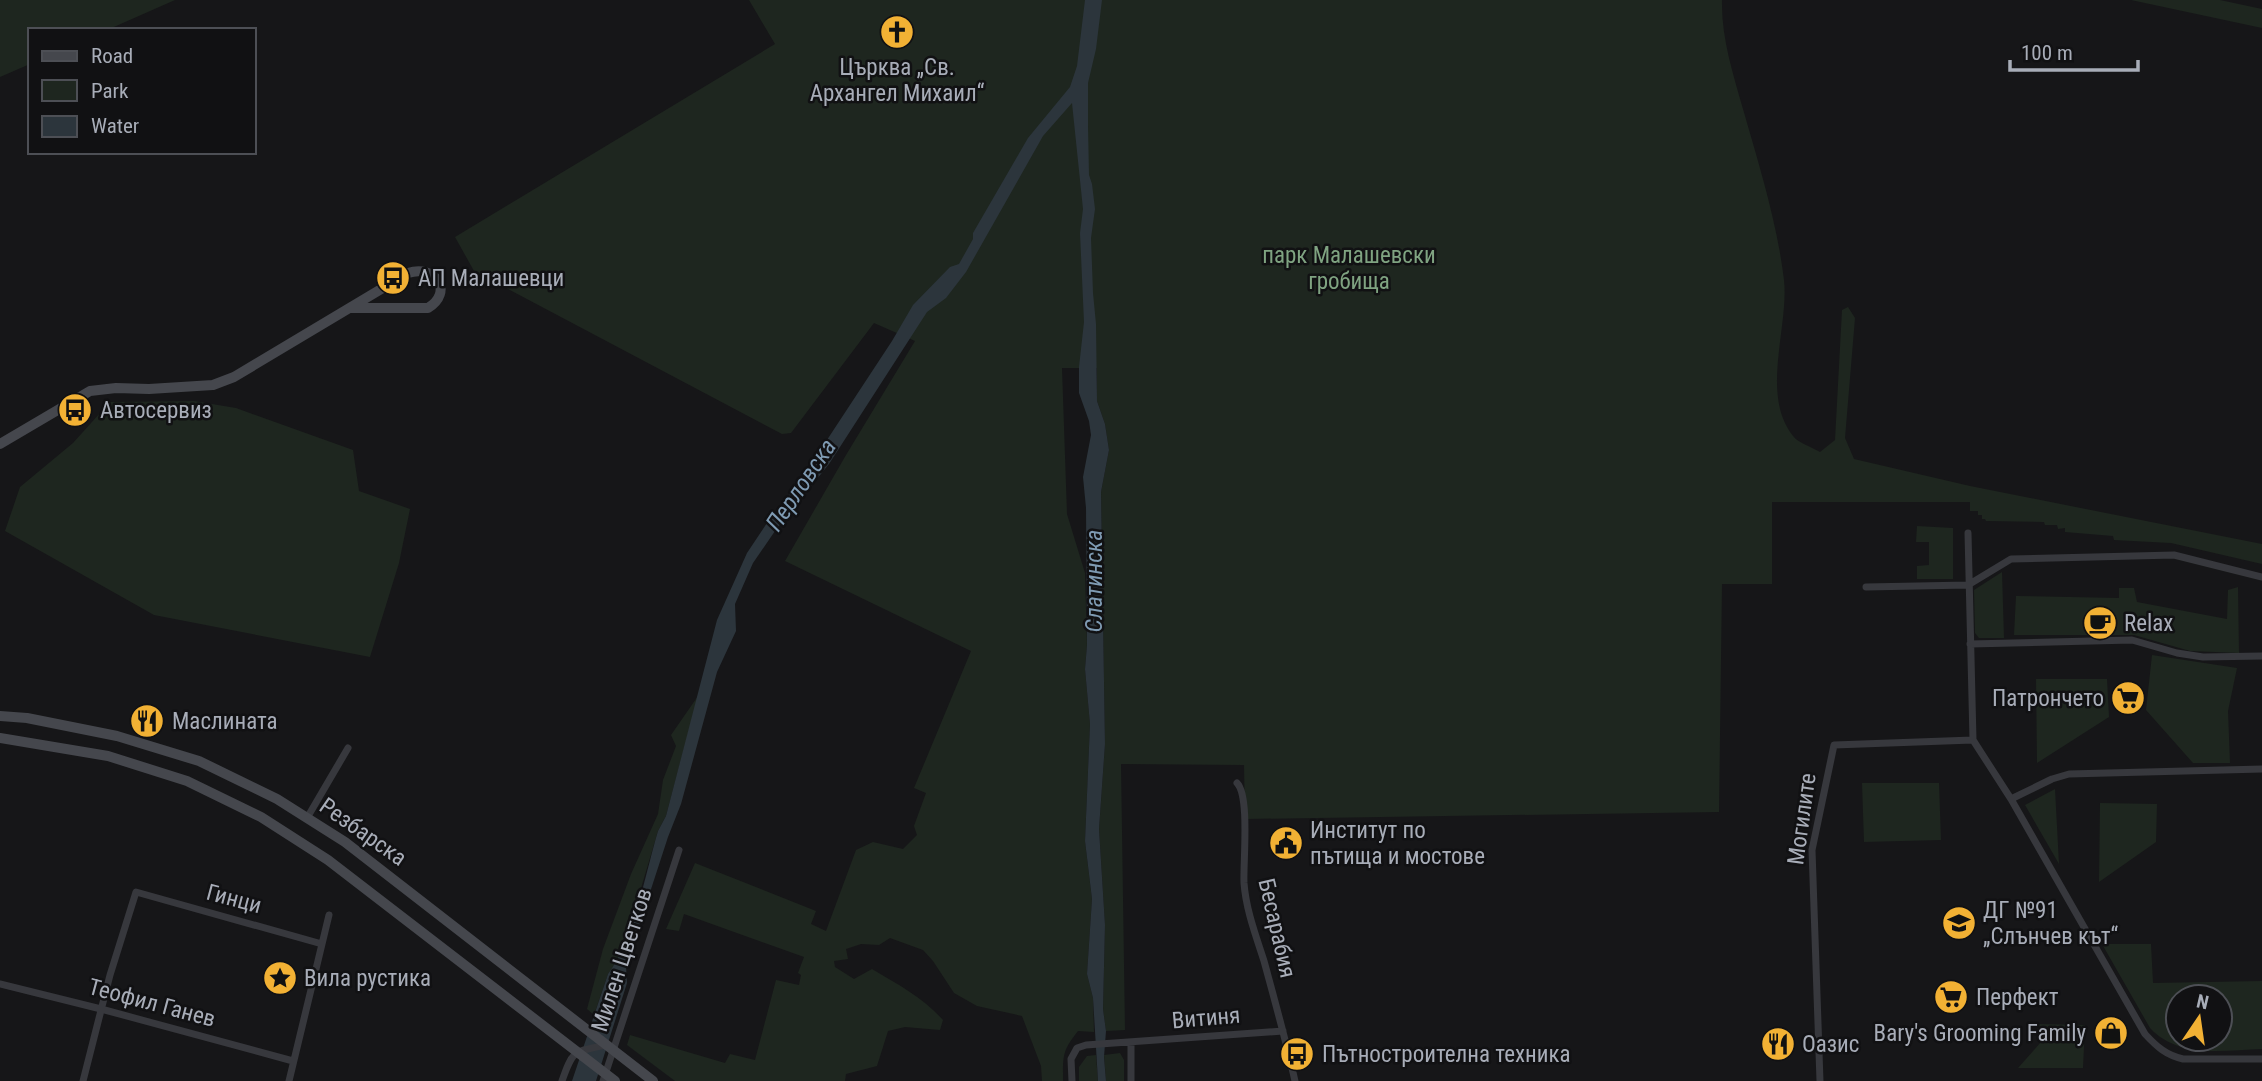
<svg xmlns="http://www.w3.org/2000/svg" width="2262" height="1081" font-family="'Roboto Condensed',sans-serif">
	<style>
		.green { fill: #1e261f; fill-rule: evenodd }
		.water { fill: #2c353c }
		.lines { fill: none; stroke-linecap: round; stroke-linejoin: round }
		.street { stroke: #37383d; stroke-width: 7 }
		.secondary { stroke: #45474d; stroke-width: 10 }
		.labels { text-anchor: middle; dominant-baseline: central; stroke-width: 5; stroke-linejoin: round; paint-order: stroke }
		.poi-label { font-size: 23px; fill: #a8adb8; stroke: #111113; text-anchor: start }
		.park-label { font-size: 23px; fill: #7fa381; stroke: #111113 }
		.street-label { font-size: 23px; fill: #a8adb8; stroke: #111113 }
		.water-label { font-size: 24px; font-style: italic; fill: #7f9bb3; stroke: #111113 }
	</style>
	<rect width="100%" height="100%" fill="#161618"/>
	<path class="green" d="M0,0H175L107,30H30V64L0,77Z
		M749,0H1722C1721,37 1733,74 1743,109C1759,165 1777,222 1784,280C1789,328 1760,394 1793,436C1798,443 1812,447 1820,452L1835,440L1842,310L1848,307L1855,318L1845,438L1854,459L1970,486L2262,544V564L2171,543L2114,540L2113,536L2065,532V528L2058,529L2057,525H2045L2044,522L1986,521L1985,519H1982V515H1978V511H1970V502H1772V584H1722L1719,812L1245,819L1244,765L1121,764L1125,1030L1106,1031L1103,1009L1105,925L1099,829L1105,744L1101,492L1109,450L1105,424L1097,401V368H1062L1067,514L1085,573L1087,645L1085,669L1090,724L1085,841L1092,899L1087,974L1093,998L1094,1032L1078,1031C1062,1051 1063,1056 1063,1081H1042L1041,1066L1022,1016L977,1006L954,993L933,961L923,950L890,938L879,945L861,944L846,949L848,959L834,961L835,967L854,979L872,969C899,985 922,997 943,1020L940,1030L905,1027L888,1031L877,1066L846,1074L845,1081H675L627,1045L630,1035L725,1063L730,1054L755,1060L776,980L799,985L801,975L798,973L804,957L684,914L679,931L666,929L695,863L816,911L811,924L826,931L856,850L873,842L903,849L917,835L914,826L926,793L914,788L971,651L785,561L846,455L915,341L874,323L791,433L782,434L474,271L455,237L775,44Z
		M2131,0H2220L2262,9V28Z
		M194,401L236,408L353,450L359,491L410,509L399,563L370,657L154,615L5,531L20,487L73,443L110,402Z
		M1917,526L1953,528V579H1917V566L1929,565V542H1916Z
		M2002,572L2004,638H1979L1975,633L1974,590Z
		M2238,587L2239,653L2190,651L2134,635H2014L2016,596L2119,598V588H2134L2137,602L2227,619L2228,590Z
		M2152,655L2237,668L2228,711L2230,763H2193L2146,710Z
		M2036,679H2107L2109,717L2037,763Z
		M698,696L666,816L658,831L625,942L617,962L608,974L594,1015L587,1009L603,949L631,874L658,814L663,780L676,746L671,735Z
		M1862,783H1939L1941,840L1864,842Z
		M2055,789L2059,864L2025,805Z
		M2100,803L2157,804L2156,842L2099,882Z
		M2102,944H2151L2153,983L2262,981V1049C2223,1050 2179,1059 2150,1028ZM2178,997H2220V1039H2178Z
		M2036,1024L2085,1025L2083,1068H2018L2041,1042Z
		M1120,1053L1124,1060V1081H1106L1104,1055Z
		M1096,1055L1098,1081H1079V1067L1087,1056Z"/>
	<path class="water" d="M1085,0H1102L1096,49L1088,83V126L1089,175L1092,184L1095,209L1091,238L1093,293L1096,324L1097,401L1105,424L1109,450L1101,492L1105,744L1099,829L1105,925L1103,1009L1106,1031L1104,1057L1106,1081H1098L1093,998L1087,974L1092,899L1085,841L1090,724L1085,669L1087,645L1086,508L1083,477L1091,435L1089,421L1079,393V367L1084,322L1080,233L1083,209L1072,103L1043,136L966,272L946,298L927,312L829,464L775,531L753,563L735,604L736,631L717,672L681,804L668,837L626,966L627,983L596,1081H572L608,974C633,942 646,871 658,831L666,816L717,620L747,553L767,523L800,481L892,341L913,305L950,267L959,264L973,239V233L1028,138L1070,87L1077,66Z"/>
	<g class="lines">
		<path class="street" d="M1968,533L1973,740L2011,799L2145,1034C2157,1047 2166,1055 2183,1059H2262
			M1866,587L1968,585L2011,559L2174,555L2262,577
			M1970,644L2132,640L2177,653L2203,657L2262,656
			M1237,783C1250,796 1243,863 1244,883C1246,910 1256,936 1264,961C1275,1001 1286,1041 1295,1081
			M2011,799L2052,779L2069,774L2262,769
			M307,818L348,748
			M0,984L101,1009L293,1061
			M83,1081L110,975L136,892L322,944
			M289,1081L329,915
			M562,1081C573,1049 574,1052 606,1045
			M603,1081L679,850
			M1072,1081L1071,1059L1077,1048L1086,1045L1283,1031
			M1131,1081V1043
			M1820,1081L1812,850L1834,745L1973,740"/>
		<path class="secondary" d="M0,444L90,391L116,388L149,389L213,385L234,377L408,273C436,264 454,292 428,308H351
			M0,716L27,718L117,736L199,761L277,799L345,842L653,1081
			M0,738L108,756L187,781L261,817L328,860L615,1081"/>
	</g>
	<defs>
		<g id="church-disc" transform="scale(1.75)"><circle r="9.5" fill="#f2b134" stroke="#111113"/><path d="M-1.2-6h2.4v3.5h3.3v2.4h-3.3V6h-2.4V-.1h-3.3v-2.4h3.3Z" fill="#111"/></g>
		<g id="bus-disc" transform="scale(1.75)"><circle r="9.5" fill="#f2b134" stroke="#111113"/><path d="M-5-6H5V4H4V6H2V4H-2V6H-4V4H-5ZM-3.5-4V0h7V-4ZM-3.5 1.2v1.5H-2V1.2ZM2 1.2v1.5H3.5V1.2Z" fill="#111"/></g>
		<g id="cafe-disc" transform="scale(1.75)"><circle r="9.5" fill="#f2b134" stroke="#111113"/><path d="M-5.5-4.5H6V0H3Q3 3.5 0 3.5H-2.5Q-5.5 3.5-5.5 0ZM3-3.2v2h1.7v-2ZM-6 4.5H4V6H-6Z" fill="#111"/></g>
		<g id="supermarket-disc" transform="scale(1.75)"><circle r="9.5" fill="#f2b134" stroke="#111113"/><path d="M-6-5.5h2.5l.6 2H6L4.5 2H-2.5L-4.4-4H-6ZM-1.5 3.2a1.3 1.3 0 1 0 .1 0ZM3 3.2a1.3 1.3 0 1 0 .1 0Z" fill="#111"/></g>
		<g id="restaurant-disc" transform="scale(1.75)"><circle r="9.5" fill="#f2b134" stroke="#111113"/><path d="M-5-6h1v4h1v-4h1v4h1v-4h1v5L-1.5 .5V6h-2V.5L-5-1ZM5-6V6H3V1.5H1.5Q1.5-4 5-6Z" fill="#111"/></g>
		<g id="civic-disc" transform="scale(1.75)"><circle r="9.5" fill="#f2b134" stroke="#111113"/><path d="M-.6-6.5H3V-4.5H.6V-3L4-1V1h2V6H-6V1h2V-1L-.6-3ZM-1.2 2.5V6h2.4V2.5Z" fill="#111"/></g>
		<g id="school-disc" transform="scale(1.75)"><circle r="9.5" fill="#f2b134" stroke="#111113"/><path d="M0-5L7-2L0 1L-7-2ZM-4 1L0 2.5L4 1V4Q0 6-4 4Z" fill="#111"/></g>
		<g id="sight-disc" transform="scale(1.75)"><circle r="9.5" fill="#f2b134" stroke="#111113"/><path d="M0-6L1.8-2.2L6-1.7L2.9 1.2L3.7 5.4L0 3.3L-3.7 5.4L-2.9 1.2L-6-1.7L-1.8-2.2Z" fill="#111"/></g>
		<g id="shop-disc" transform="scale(1.75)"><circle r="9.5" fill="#f2b134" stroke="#111113"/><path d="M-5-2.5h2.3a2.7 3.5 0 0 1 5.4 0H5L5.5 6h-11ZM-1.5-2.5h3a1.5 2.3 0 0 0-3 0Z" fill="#111"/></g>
	</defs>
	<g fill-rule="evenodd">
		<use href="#church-disc" x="897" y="32"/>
		<use href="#bus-disc" x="393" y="278"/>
		<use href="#bus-disc" x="75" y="410"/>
		<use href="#cafe-disc" x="2100" y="623"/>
		<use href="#supermarket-disc" x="2128" y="698"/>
		<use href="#restaurant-disc" x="147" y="721"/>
		<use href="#civic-disc" x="1286" y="843"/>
		<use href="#school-disc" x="1959" y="923"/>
		<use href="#sight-disc" x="280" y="978"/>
		<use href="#supermarket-disc" x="1951" y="997"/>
		<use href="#shop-disc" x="2111" y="1033"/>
		<use href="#restaurant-disc" x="1778" y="1044"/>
		<use href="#bus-disc" x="1297" y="1054"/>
	</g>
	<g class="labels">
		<g class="poi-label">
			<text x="897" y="67" text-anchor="middle">Църква „Св.<tspan x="897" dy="26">Архангел Михаил“</tspan></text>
			<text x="418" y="278">АП Малашевци</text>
			<text x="100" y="410">Автосервиз</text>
			<text x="2124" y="623">Relax</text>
			<text x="2104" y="698" text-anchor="end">Патрончето</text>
			<text x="172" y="721">Маслината</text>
			<text x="1310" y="830">Институт по<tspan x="1310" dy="26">пътища и мостове</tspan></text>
			<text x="1983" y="910">ДГ №91<tspan x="1983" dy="26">„Слънчев кът“</tspan></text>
			<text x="304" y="978">Вила рустика</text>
			<text x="1976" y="997">Перфект</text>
			<text x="2086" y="1033" text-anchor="end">Bary's Grooming Family</text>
			<text x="1802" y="1044">Оазис</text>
			<text x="1322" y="1054">Пътностроителна техника</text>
		</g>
		<g class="park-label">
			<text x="1349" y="255">парк Малашевски<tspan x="1349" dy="26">гробища</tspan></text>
		</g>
		<g class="street-label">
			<text transform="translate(1802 819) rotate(-82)">Могилите</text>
			<text transform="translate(363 832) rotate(35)">Резбарска</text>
			<text transform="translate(234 899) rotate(15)">Гинци</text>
			<text transform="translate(1277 928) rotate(77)">Бесарабия</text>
			<text transform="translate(622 960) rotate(-72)">Милен Цветков</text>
			<text transform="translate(152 1003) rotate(15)">Теофил Ганев</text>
			<text transform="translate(1206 1018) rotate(-5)">Витиня</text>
		</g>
		<g class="water-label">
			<text transform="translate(801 485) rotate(-56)">Перловска</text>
			<text transform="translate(1094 581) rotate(-90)">Слатинска</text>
		</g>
	</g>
	<rect x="28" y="28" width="228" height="126" fill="#111113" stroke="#4d4f55" stroke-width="2"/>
	<rect x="42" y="51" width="35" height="10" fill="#45474d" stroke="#4d4f55" stroke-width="2"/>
	<text x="91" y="63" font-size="21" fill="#a8adb8">Road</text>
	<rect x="42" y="80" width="35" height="21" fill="#1e261f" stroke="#4d4f55" stroke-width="2"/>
	<text x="91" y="98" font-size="21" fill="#a8adb8">Park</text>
	<rect x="42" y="116" width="35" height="21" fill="#2c353c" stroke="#4d4f55" stroke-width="2"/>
	<text x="91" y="133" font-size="21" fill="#a8adb8">Water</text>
	<g transform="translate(2199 1018) rotate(13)"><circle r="33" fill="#111113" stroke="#4d4f55" stroke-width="2"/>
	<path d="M0-5L12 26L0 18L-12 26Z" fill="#f2b134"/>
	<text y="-10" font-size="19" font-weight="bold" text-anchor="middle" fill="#a8adb8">N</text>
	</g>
	<path d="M2010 60v10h128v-10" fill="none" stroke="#a8adb8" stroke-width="3.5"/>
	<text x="2021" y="60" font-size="21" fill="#a8adb8" stroke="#111113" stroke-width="5" paint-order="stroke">100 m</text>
</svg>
